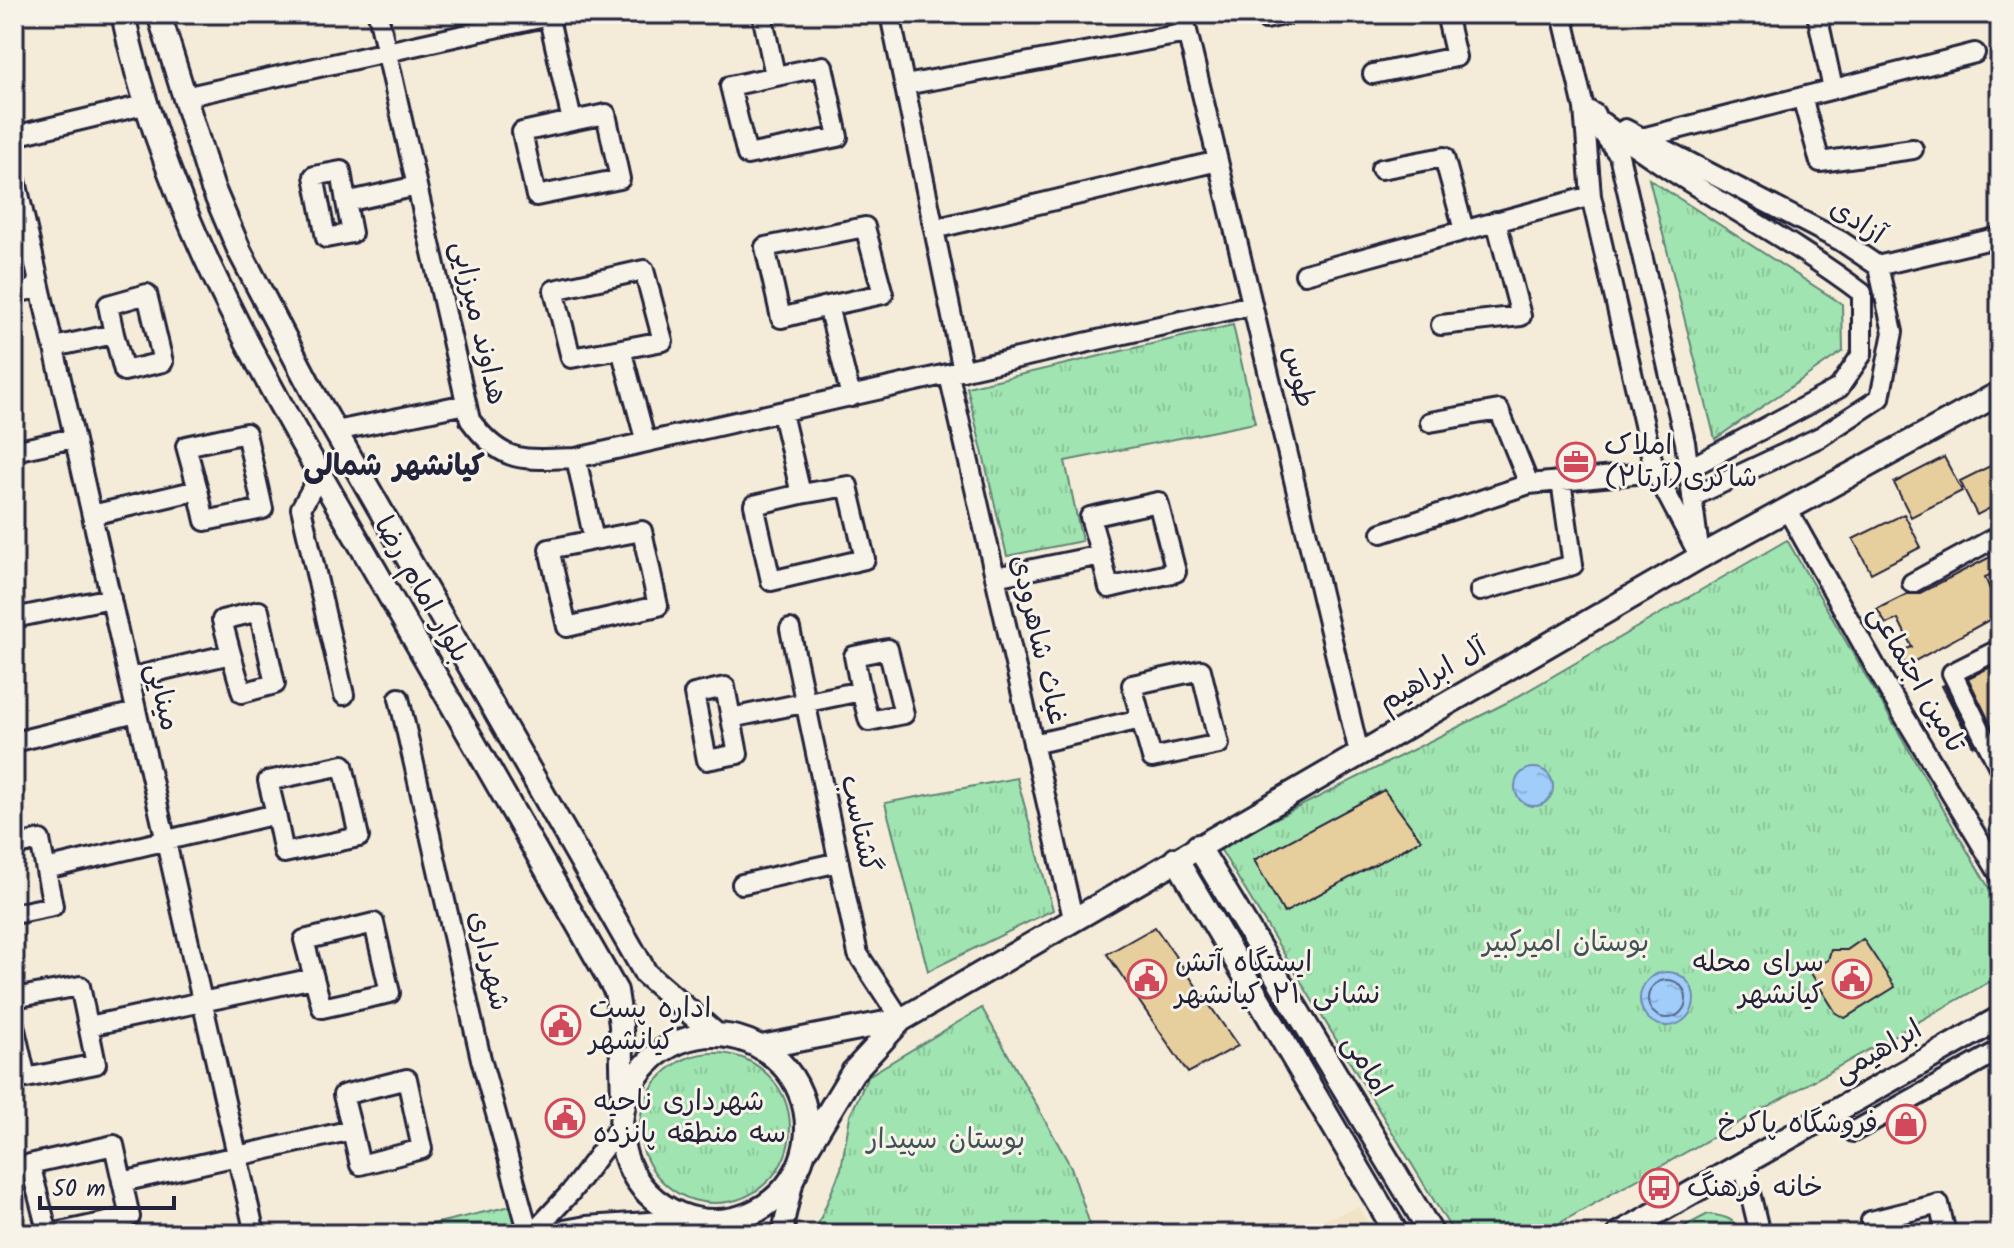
<svg xmlns="http://www.w3.org/2000/svg" width="2014" height="1248" font-family="Kalam,'Playpen Sans Arabic',sans-serif">
	<style>
		.built { fill: #f0e3c7 }
		.grass { fill: url(#grass-tufts); stroke: #618476; stroke-width: 2 }
		.water { fill: url(#water-ripples); stroke: #6e89ae; stroke-width: 2 }
		.lines { fill: none; stroke-linecap: round; stroke-linejoin: round }
		.shore { stroke: #568; stroke-width: 2 }
		.building { fill: #e7ce9d; stroke: #22223b; stroke-width: 2 }
		.minor-casing { stroke: #22223b; stroke-width: 24 }
		.major-casing { stroke: #22223b; stroke-width: 28 }
		.minor { stroke: #f7f3e8; stroke-width: 18 }
		.major { stroke: #f7f3e8; stroke-width: 22 }
		.labels { text-anchor: middle; dominant-baseline: central; stroke-width: 6; stroke-linejoin: round; paint-order: stroke }
		.street-label { font-size: 28px; fill: #22223b; stroke: #f7f3e8 }
		.poi-label { font-size: 28px; fill: #22223b; stroke: #f7f3e8; text-anchor: start }
		.park-label { font-size: 28px; fill: #425358; stroke: #f7f3e8 }
		.neighbourhood-label { font-size: 30px; font-weight: bold; fill: #22223b; stroke: #f7f3e8 }
	</style>
	<defs>
		<pattern id="grass-tufts" width="24" height="20" patternUnits="userSpaceOnUse" patternTransform="scale(2)"><rect width="24" height="20" fill="#a0e5b1"/><path d="M3 7l-1-3M5 7V3M7 7l1-3M15 17l-1-3M17 17v-4M19 17l1-3" fill="none" stroke="#8ac499"/></pattern>
		<pattern id="water-ripples" width="26" height="14" patternUnits="userSpaceOnUse" patternTransform="scale(2)"><rect width="26" height="14" fill="#a1cdfb"/><path d="M2 4q2-2 4 0t4 0M15 11q2-2 4 0t4 0" fill="none" stroke="#8ab0d8"/></pattern>
	</defs>
	<rect width="100%" height="100%" fill="#f4ecd9"/>
	<filter id="ink" filterUnits="userSpaceOnUse"><feTurbulence type="fractalNoise" baseFrequency=".0125" numOctaves="2"/><feDisplacementMap in="SourceGraphic" scale="16" xChannelSelector="R" yChannelSelector="G"/><feConvolveMatrix kernelMatrix="1 2 1 2 8 2 1 2 1" color-interpolation-filters="sRGB"/></filter>
	<g filter="url(#ink)">
		<path class="built" d="M1359,1207L1373,1234H1284Z"/>
		<path class="grass" d="M1649,179L1842,304L1843,351L1715,439Z
			M1233,325L1255,423L1065,461L1082,541L1007,556L967,387Z
			M1787,540L2000,907V976L1540,1234H1472L1450,1227L1219,847L1510,701Z
			M1017,778L1053,910L928,971L885,803Z
			M982,1008L1071,1167L1093,1234H814L841,1169L850,1116L868,1076Z
			M640 1128a75 75 0 1 1 150 0a75 75 0 1 1-150 0Z
			M511,1206L518,1224L499,1234H390Z
			M1708,1214C1723,1216 1736,1218 1741,1234H1670Z"/>
		<path class="water" d="M1515 787a19 19 0 1 1 38 0a19 19 0 1 1-38 0Z
			M1640 999a27 27 0 1 1 54 0a27 27 0 1 1-54 0Z"/>
		<g class="lines">
			<path class="shore" d="M1648 999a19 19 0 1 1 38 0a19 19 0 1 1-38 0Z"/>
		</g>
		<path class="building" d="M1944,457L1962,491L1911,517L1894,483Z
			M2000,461V503L1977,515L1960,481Z
			M1904,514L1921,547L1871,573L1853,539Z
			M2000,552V571L1985,577L2000,614L1906,666L1898,652L1912,647L1898,619L1886,624L1877,609L1907,594H1918Z
			M1999,663L2000,681L1994,684L2000,695V730L1995,733L1968,678Z
			M1944,685L1974,745L1973,746L1942,686Z
			M1384,790L1421,840L1284,913L1254,860Z
			M1155,927L1238,1046L1188,1073L1107,954Z
			M1863,939L1895,987L1845,1018L1836,1013L1809,970L1828,960L1831,950H1847Z"/>
		<g class="lines">
			<g class="minor-casing">
				<path id="minor" d="M378,14L470,420C504,466 524,459 576,458L1252,305
					M548,14L572,121L606,114L620,179L536,196L522,132L572,121
					M762,14L775,75
					M890,14L963,371
					M1183,14L1359,753
					M1562,14L1584,108L1595,114
					M1817,14L1833,89
					M1266,19L1288,14
					M823,66L838,137L747,155L730,86Z
					M1373,74L1456,57L1446,14
					M905,85L1187,33
					M184,97L558,14
					M1802,97L1820,162L1913,149
					M1584,108L1619,155L1685,442L1700,557L1655,472L1591,196Z
					M1625,129L1841,241L1878,266L1893,332L1880,398L1820,437L1692,497
					M14,136L148,104
					M1642,138L1975,53
					M1381,169L1444,157L1464,230
					M14,172L255,1234
					M346,202L352,233L326,238L314,176L341,171L346,202L417,186
					M934,229L1218,161
					M1877,266L2000,237
					M1305,274L1591,196
					M14,293L40,288
					M828,306L781,318L765,247L865,227L883,294L828,306L851,397
					M1441,325L1521,316L1496,221
					M54,347L114,334L108,305L147,294L163,362L124,371L114,334
					M621,349L571,358L554,290L644,270L663,341L621,349L645,439
					M949,375L1073,918
					M782,413L801,494L754,505L771,581L865,559L848,486L801,494
					M1430,422L1499,410L1529,484
					M336,431L466,404
					M14,451L74,438
					M576,458L594,540L549,549L567,627L658,606L642,531L594,540
					M320,474L301,508L344,695
					M1787,509L1892,696L2000,875
					M92,515L198,490L186,446L246,433L263,509L205,521L198,490
					M1382,533L1529,484L1688,469L1839,388L1862,354V293C1779,230 1684,186 1602,122
					M995,577L1101,555L1090,517L1158,502L1176,572L1109,588L1101,555
					M1912,583L2000,535
					M1480,591L1573,565L1561,481
					M14,618L111,598
					M790,629L858,954L901,1020
					M2000,649L1952,673L2000,769
					M129,678L231,654L222,620L259,611L275,684L242,693L231,654
					M399,698L481,1059L529,1234
					M731,718L738,754L707,760L694,694L725,687L731,718L861,691L854,656L888,649L904,714L869,721L861,691
					M14,742L136,712
					M1033,744L1141,719L1132,685L1201,670L1219,744L1152,758L1141,719
					M14,846L40,840L53,906L14,914
					M46,869L276,814L268,781L343,765L359,837L284,853L276,814
					M742,884L839,862
					M14,998L80,986L96,1064L26,1078L14,1025
					M89,1026L314,978L304,940L374,923L390,993L322,1008L314,978
					M1853,1132L2000,1050
					M1743,1164L1760,1234
					M122,1182L352,1130L343,1095L407,1079L422,1149L360,1165L352,1130
					M48,1234L30,1164L114,1145L130,1217L51,1234
					M532,1234L570,1193L620,1126
					M542,1234L586,1226L696,1219
					M786,1234L784,1223L795,1175
					M1874,1234L1871,1221L1939,1204L1946,1234"/>
			</g>
			<g class="major-casing">
				<path id="major" d="M123,14C163,209 266,381 364,551C448,698 532,844 616,991L621,1025L623,1102
					M159,14L212,186L240,252L314,394L646,974L715,1034
					M1198,846L1432,1234
					M1176,859L1397,1234
					M901,1020L1700,557L2000,393
					M621 1128a93 93 0 1 1 186 0a93 93 0 1 1-186 0Z
					M761,1047L901,1020L853,1072L807,1148
					M1619,1234L2000,1018"/>
			</g>
			<use href="#minor" class="minor"/>
			<use href="#major" class="major"/>
		</g>
	</g>
	<defs>
		<g id="office-ring" transform="scale(2)"><circle r="9.5" fill="#f7f3e8" stroke="#d1495b" stroke-width="1.5"/><path d="M-6-3h4V-5.5h4V-3h4V5H-6ZM-1-4.5V-3h2v-1.5ZM-6 0V1H6V0Z" fill="#d1495b"/></g>
		<g id="civic-ring" transform="scale(2)"><circle r="9.5" fill="#f7f3e8" stroke="#d1495b" stroke-width="1.5"/><path d="M-.6-6.5H3V-4.5H.6V-3L4-1V1h2V6H-6V1h2V-1L-.6-3ZM-1.2 2.5V6h2.4V2.5Z" fill="#d1495b"/></g>
		<g id="shop-ring" transform="scale(2)"><circle r="9.5" fill="#f7f3e8" stroke="#d1495b" stroke-width="1.5"/><path d="M-5-2.5h2.3a2.7 3.5 0 0 1 5.4 0H5L5.5 6h-11ZM-1.5-2.5h3a1.5 2.3 0 0 0-3 0Z" fill="#d1495b"/></g>
		<g id="bus-ring" transform="scale(2)"><circle r="9.5" fill="#f7f3e8" stroke="#d1495b" stroke-width="1.5"/><path d="M-5-6H5V4H4V6H2V4H-2V6H-4V4H-5ZM-3.5-4V0h7V-4ZM-3.5 1.2v1.5H-2V1.2ZM2 1.2v1.5H3.5V1.2Z" fill="#d1495b"/></g>
	</defs>
	<g fill-rule="evenodd">
		<use href="#office-ring" x="1576" y="462"/>
		<use href="#civic-ring" x="1147" y="979"/>
		<use href="#civic-ring" x="1852" y="979"/>
		<use href="#civic-ring" x="561" y="1025"/>
		<use href="#civic-ring" x="565" y="1118"/>
		<use href="#shop-ring" x="1906" y="1124"/>
		<use href="#bus-ring" x="1659" y="1188"/>
	</g>
	<g class="labels">
		<g class="street-label">
			<text transform="translate(1857 222) rotate(33)">آزادی</text>
			<text transform="translate(478 323) rotate(77)">هداوند میرزایی</text>
			<text transform="translate(1298 377) rotate(77)">طوس</text>
			<text transform="translate(421 590) rotate(60)">بلوار امام رضا</text>
			<text transform="translate(1038 640) rotate(77)">غیاث شاهرودی</text>
			<text transform="translate(1433 676) rotate(-30)">آل ابراهیم</text>
			<text transform="translate(1916 679) rotate(60)">تامین اجتماعی</text>
			<text transform="translate(162 697) rotate(77)">مینایی</text>
			<text transform="translate(859 824) rotate(78)">گشتاسب</text>
			<text transform="translate(488 961) rotate(77)">شهرداری</text>
			<text transform="translate(1878 1052) rotate(-30)">ابراهیمی</text>
			<text transform="translate(1366 1066) rotate(59)">امامی</text>
		</g>
		<g class="poi-label">
			<text x="1604" y="446">املاک<tspan x="1604" dy="32">شاکری(آرتا۲)</tspan></text>
			<text x="1175" y="963">ایستگاه آتش<tspan x="1175" dy="32">نشانی ۲۱ کیانشهر</tspan></text>
			<text x="1824" y="963" text-anchor="end">سرای محله<tspan x="1824" dy="32">کیانشهر</tspan></text>
			<text x="589" y="1009">اداره پست<tspan x="589" dy="32">کیانشهر</tspan></text>
			<text x="593" y="1102">شهرداری ناحیه<tspan x="593" dy="32">سه منطقه پانزده</tspan></text>
			<text x="1878" y="1124" text-anchor="end">فروشگاه پاکرخ</text>
			<text x="1687" y="1188">خانه فرهنگ</text>
		</g>
		<g class="park-label">
			<text x="1566" y="943">بوستان امیرکبیر</text>
			<text x="946" y="1140">بوستان سپیدار</text>
		</g>
		<g class="neighbourhood-label">
			<text x="394" y="467">کیانشهر شمالی</text>
		</g>
	</g>
	<rect width="2014" height="1248" fill="none" stroke="#f7f3e8" stroke-width="48"/>
	<rect x="24" y="24" width="1966" height="1200" fill="none" stroke="#22223b" stroke-width="3" filter="url(#ink)"/>
	<path d="M40 1196v12h134v-12" fill="none" stroke="#22223b" stroke-width="4"/>
	<text x="52" y="1196" font-size="24" fill="#22223b" stroke="#f7f3e8" stroke-width="6" paint-order="stroke">50 m</text>
</svg>
